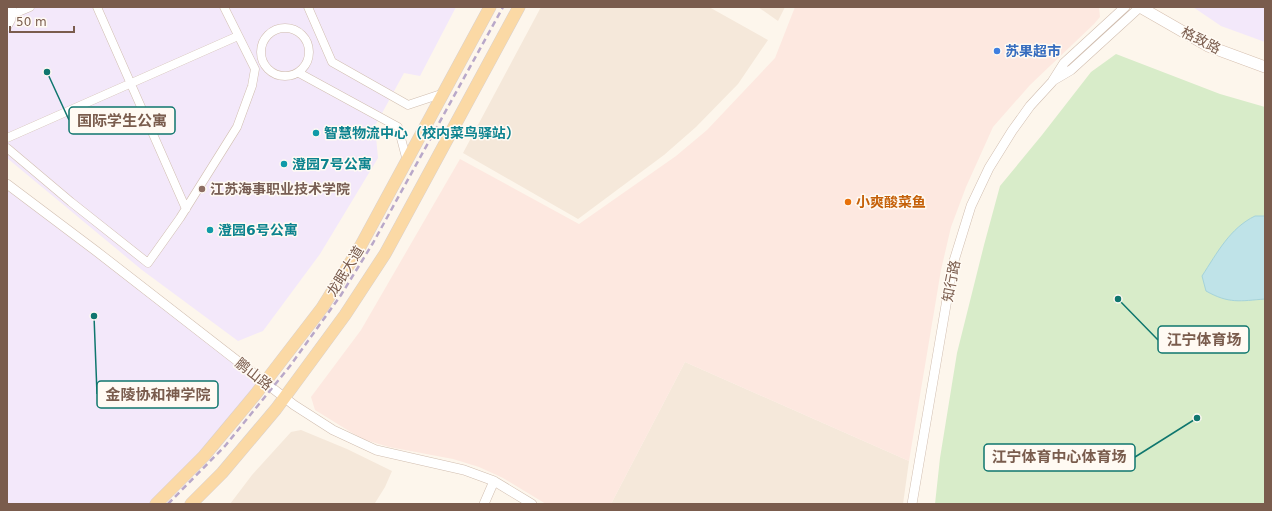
<svg xmlns="http://www.w3.org/2000/svg" width="1272" height="511" font-family="'DejaVu Sans','Noto Sans SC',sans-serif">
	<style>
		.residential { fill: #f5e8da }
		.commercial { fill: #fde8e0 }
		.education { fill: #f3e8fa }
		.green { fill: #d8ecc9 }
		.water { fill: #bfe3e8; stroke: #a5d3da }
		.lines { fill: none; stroke-linecap: round; stroke-linejoin: round }
		.minor-casing { stroke: #d1beb0; stroke-width: 9 }
		.tertiary-casing { stroke: #d1beb0; stroke-width: 10 }
		.secondary-casing { stroke: #d6c0b0; stroke-width: 12 }
		.primary-casing { stroke: #dad1cd; stroke-width: 13 }
		.minor { stroke: #fff; stroke-width: 8 }
		.tertiary { stroke: #fff; stroke-width: 9 }
		.secondary { stroke: #fff; stroke-width: 11 }
		.primary { stroke: #fbd9a5; stroke-width: 12 }
		.rail { stroke: #b9a8c9; stroke-width: 2.5; stroke-dasharray: 6 4; stroke-linecap: butt }
		.shop-dot { fill: #3f7fe0; stroke: #fffaf3; stroke-width: 1.5 }
		.culture-dot { fill: #0f9aa8; stroke: #fffaf3; stroke-width: 1.5 }
		.education-dot { fill: #8d6e63; stroke: #fffaf3; stroke-width: 1.5 }
		.food-dot { fill: #e8710a; stroke: #fffaf3; stroke-width: 1.5 }
		.labels { text-anchor: middle; dominant-baseline: central; stroke-width: 3; stroke-linejoin: round; paint-order: stroke }
		.street-label { font-size: 14px; fill: #7a5c4d; stroke: #fffaf3 }
		.shop-label { font-size: 14px; font-weight: bold; fill: #366cbe; stroke: #fffaf3; text-anchor: start }
		.culture-label { font-size: 14px; font-weight: bold; fill: #0d838f; stroke: #fffaf3; text-anchor: start }
		.education-label { font-size: 14px; font-weight: bold; fill: #785e54; stroke: #fffaf3; text-anchor: start }
		.food-label { font-size: 14px; font-weight: bold; fill: #c56008; stroke: #fffaf3; text-anchor: start }
		.leader { fill: none; stroke: #0f766e; stroke-width: 1.5 }
		.callout-dot { fill: #0f766e; stroke: #fffaf3; stroke-width: 1.5 }
		.callout { fill: #fffaf3; stroke: #0f766e; stroke-width: 1.5 }
		.callout-label { font-size: 15px; text-anchor: middle; font-weight: bold; fill: #7a5c4d }
	</style>
	<rect width="100%" height="100%" fill="#fdf6ec"/>
	<path class="residential" d="M541,7H709L768,40L738,84L696,127L664,155L578,219L463,153Z
		M758,7H785L778,21Z
		M685,362L909,461L903,504H611Z
		M301,430L347,449L392,471L385,487L375,503L374,504H230L252,475L291,432Z"/>
	<path class="commercial" d="M795,7H1099L1100,17L1094,24L1030,85L993,127L966,187L951,227L941,270L909,461L685,362L611,504H546L503,478L479,467L453,459L389,447L362,439L315,410L311,397L361,330L460,159L579,224L676,156L707,130L775,58Z"/>
	<path class="education" d="M7,7H456L420,76L404,73L375,126L378,158L320,254L263,331L238,341L142,270L7,158Z
		M1193,7H1265V42L1221,26Z
		M7,184L265,382L156,504H7Z"/>
	<path class="green" d="M1116,54L1220,94L1265,107V504H935L940,458L957,353L984,245L1000,186L1042,135L1091,72Z"/>
	<path class="water" d="M1255,216H1265V299C1240,301 1229,304 1206,291L1202,276C1217,253 1230,228 1255,216Z"/>
	<g class="lines">
		<g class="minor-casing">
			<path id="minor" d="M97,7L186,209
				M308,7L332,62L408,105L444,93
				M11,15L30,7
				M7,27L11,20L12,7
				M261 52a24 24 0 1 1 48 0a24 24 0 1 1-48 0Z
				M299,73L398,127L407,161
				M7,138L238,36
				M7,148L71,202L148,263L180,218L237,127L252,86L255,69L224,7"/>
		</g>
		<g class="tertiary-casing">
			<path id="tertiary" d="M1054,80L1071,70L1140,7
				M7,184L96,251L294,405L333,430L376,450L464,470L494,481L532,504
				M484,504L494,481
				M912,504L953,264L971,206L989,168L1012,131L1030,106L1052,82L1064,63L1125,7"/>
		</g>
		<g class="secondary-casing">
			<path id="secondary" d="M1140,7L1208,46L1265,67"/>
		</g>
		<g class="primary-casing">
			<path id="primary" d="M156,504L204,456L255,395L322,308L360,247L490,7
				M191,504L222,473L276,409L345,315L385,254L519,7"/>
		</g>
		<use href="#minor" class="minor"/>
		<use href="#tertiary" class="tertiary"/>
		<use href="#secondary" class="secondary"/>
		<use href="#primary" class="primary"/>
		<path class="rail" d="M168,504L225,446L290,366L341,295L373,243L503,7"/>
	</g>
	<circle class="shop-dot" cx="997" cy="51" r="4"/>
	<g class="culture-dot">
		<circle cx="316" cy="133" r="4"/>
		<circle cx="284" cy="164" r="4"/>
		<circle cx="210" cy="230" r="4"/>
	</g>
	<circle class="education-dot" cx="202" cy="189" r="4"/>
	<circle class="food-dot" cx="848" cy="202" r="4"/>
	<g class="labels">
		<g class="street-label">
			<text transform="translate(1201 40) rotate(27)">格致路</text>
			<text transform="translate(345 271) rotate(-58)">龙眠大道</text>
			<text transform="translate(951 281) rotate(-79)">知行路</text>
			<text transform="translate(254 374) rotate(38)">鹏山路</text>
		</g>
		<g class="shop-label">
			<text x="1005" y="51">苏果超市</text>
		</g>
		<g class="culture-label">
			<text x="324" y="133">智慧物流中心（校内菜鸟驿站）</text>
			<text x="292" y="164">澄园7号公寓</text>
			<text x="218" y="230">澄园6号公寓</text>
		</g>
		<g class="education-label">
			<text x="210" y="189">江苏海事职业技术学院</text>
		</g>
		<g class="food-label">
			<text x="856" y="202">小爽酸菜鱼</text>
		</g>
	</g>
	<path class="leader" d="M47 72L69 120M1118 299L1158 340M94 316L97 394M1197 418L1135 457"/>
	<g class="callout-dot">
		<circle cx="47" cy="72" r="4"/>
		<circle cx="1118" cy="299" r="4"/>
		<circle cx="94" cy="316" r="4"/>
		<circle cx="1197" cy="418" r="4"/>
	</g>
	<g class="callout">
		<rect x="69" y="107" width="106" height="27" rx="4"/>
		<rect x="1158" y="326" width="91" height="27" rx="4"/>
		<rect x="97" y="381" width="121" height="27" rx="4"/>
		<rect x="984" y="444" width="151" height="27" rx="4"/>
	</g>
	<g class="callout-label">
		<text x="122" y="126">国际学生公寓</text>
		<text x="1204" y="345">江宁体育场</text>
		<text x="158" y="400">金陵协和神学院</text>
		<text x="1059" y="462">江宁体育中心体育场</text>
	</g>
	<rect width="1272" height="511" fill="none" stroke="#7a5c4d" stroke-width="16"/>
	<path d="M10 26v6h64v-6" fill="none" stroke="#7a5c4d" stroke-width="2"/>
	<text x="16" y="26" font-size="12" fill="#7a5c4d" stroke="#fffaf3" stroke-width="3" paint-order="stroke">50 m</text>
</svg>
